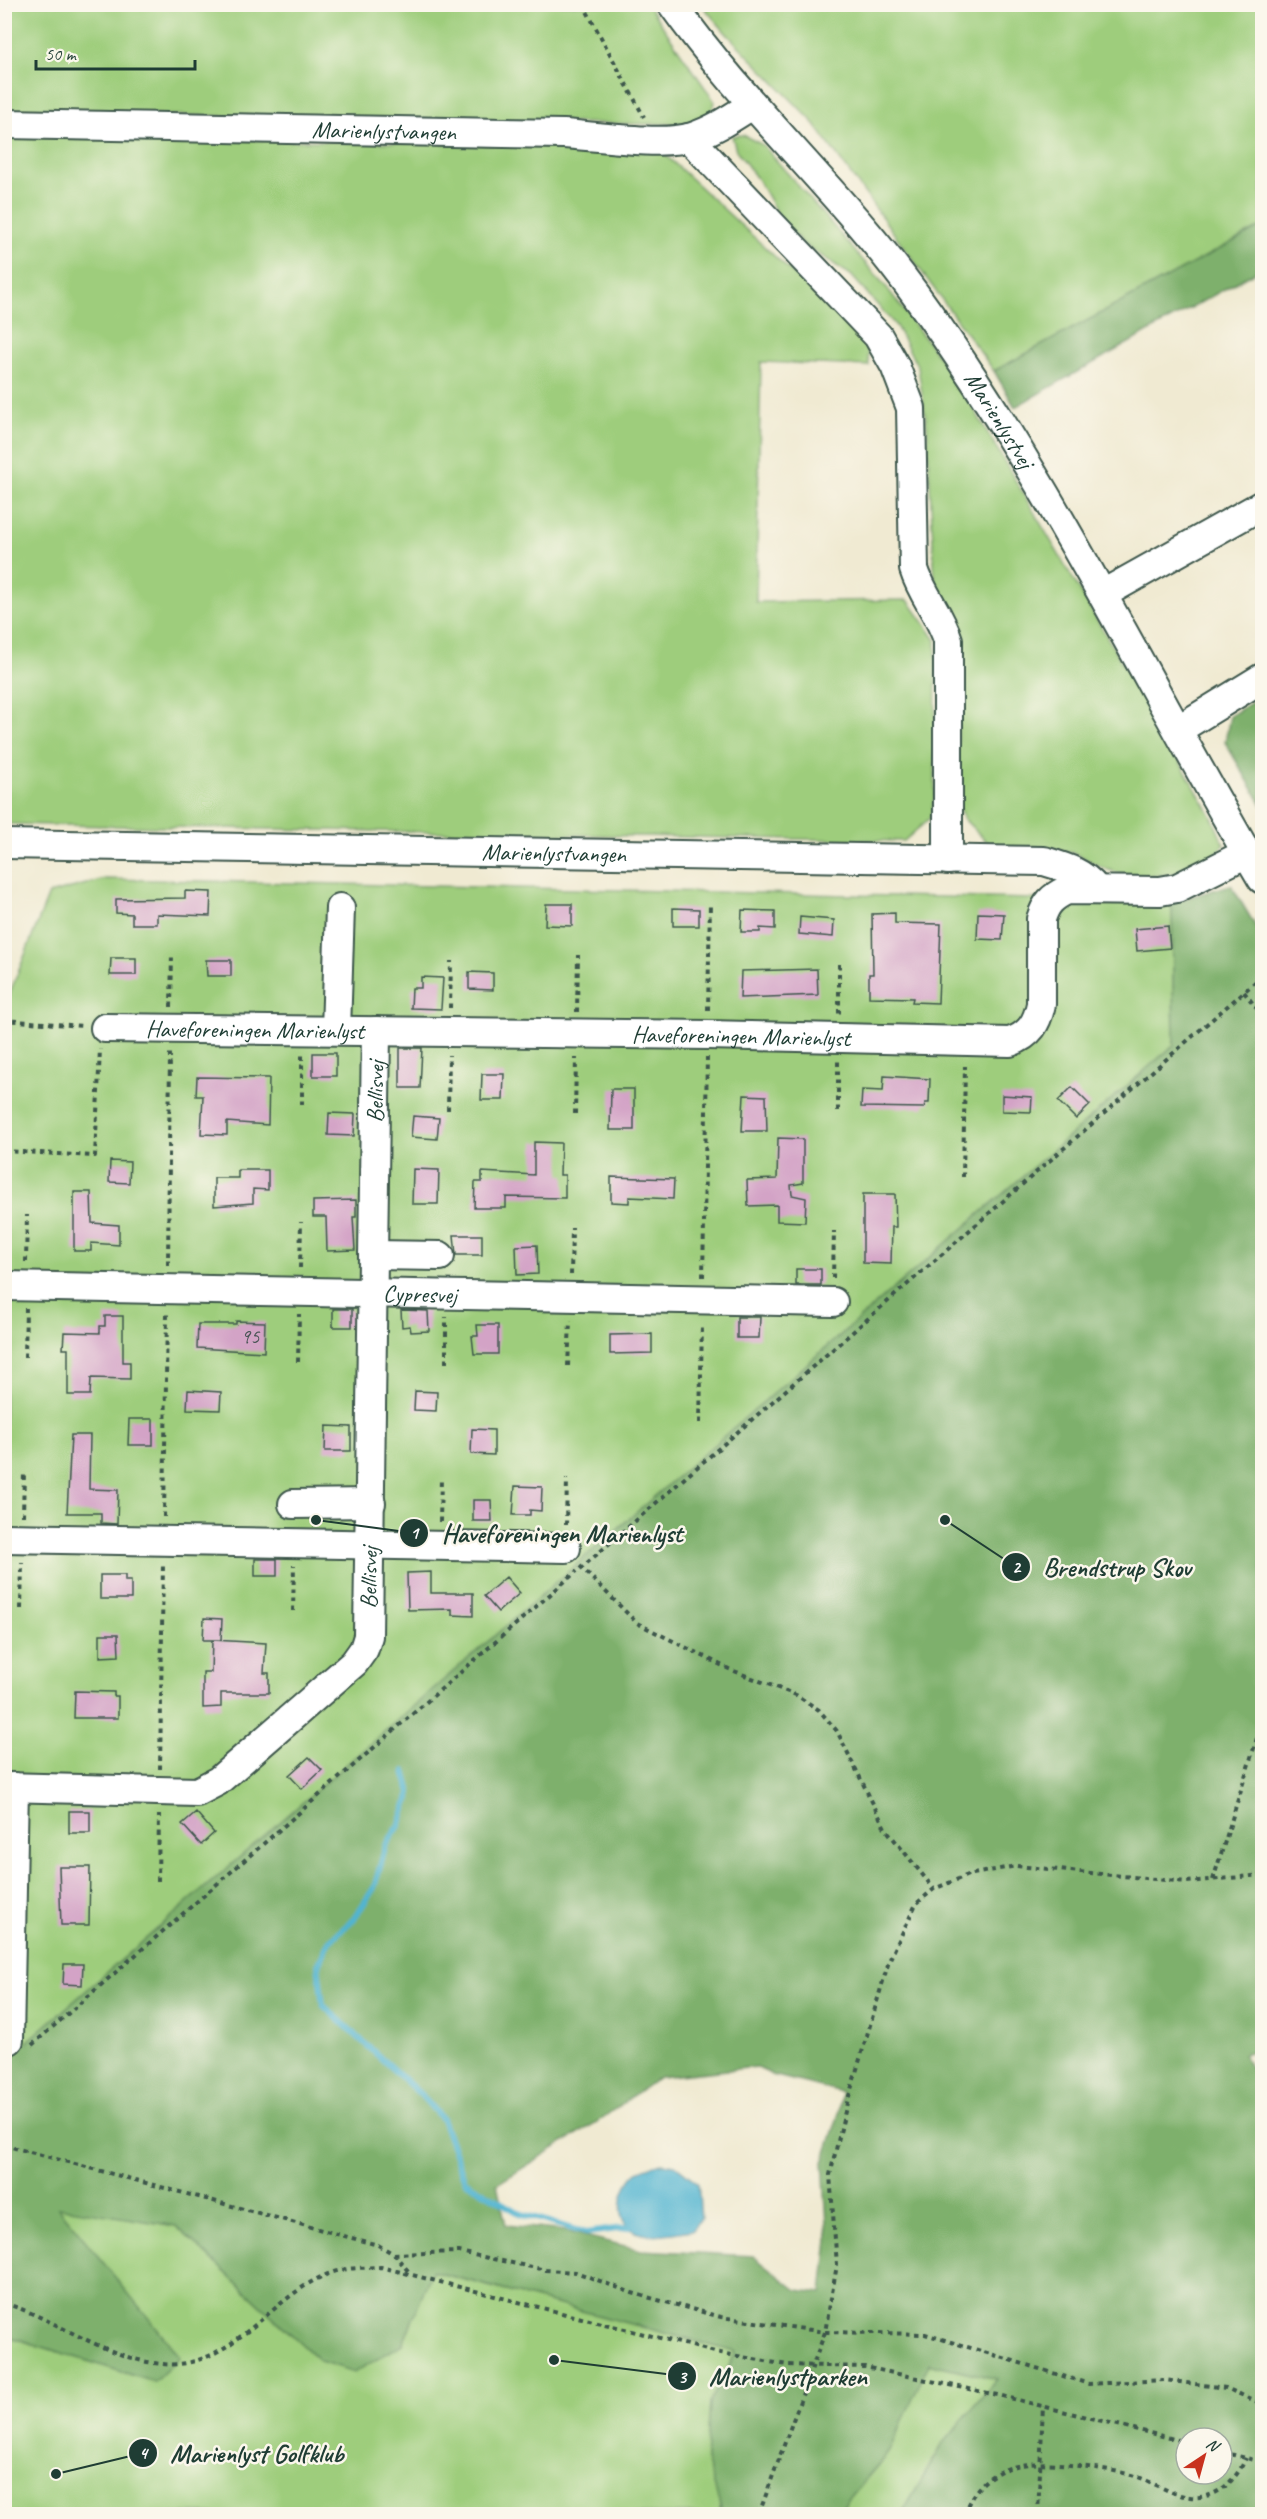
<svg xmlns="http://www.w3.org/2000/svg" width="1267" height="2519" font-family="Caveat,sans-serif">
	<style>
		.green { fill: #9ecd7c; stroke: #5e8558; stroke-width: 1.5 }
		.forest { fill: #7eb06c; stroke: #4e7650; stroke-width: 1.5; fill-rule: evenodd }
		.water { fill: #51b4d0; stroke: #387882; stroke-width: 1.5 }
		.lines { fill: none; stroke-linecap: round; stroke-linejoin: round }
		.stream { stroke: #51b4d0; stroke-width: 6 }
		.building { fill: #d3a3c6 }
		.minor-casing { stroke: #3e574c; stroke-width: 32 }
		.path { stroke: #3e574c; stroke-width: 4; stroke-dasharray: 4.5 4.5; stroke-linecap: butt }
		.minor { stroke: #fff; stroke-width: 28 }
		.labels { text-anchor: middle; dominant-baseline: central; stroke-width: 5; stroke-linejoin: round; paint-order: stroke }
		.number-label { font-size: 21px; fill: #4c5658 }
		.street-label { font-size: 24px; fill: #1f3d34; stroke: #fbf7ec }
		.leader { fill: none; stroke: #1f3d34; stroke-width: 2 }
		.callout-dot { fill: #1f3d34; stroke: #fbf7ec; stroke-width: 2 }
		.mark-label { font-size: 18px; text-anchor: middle; font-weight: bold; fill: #fff }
		.callout-label { font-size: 26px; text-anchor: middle; font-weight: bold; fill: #1f3d34; stroke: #fbf7ec; stroke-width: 5; stroke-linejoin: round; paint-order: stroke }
	</style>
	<rect width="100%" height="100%" fill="#fbf7ec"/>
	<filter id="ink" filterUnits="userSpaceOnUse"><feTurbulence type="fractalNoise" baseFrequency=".0167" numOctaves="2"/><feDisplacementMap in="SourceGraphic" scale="12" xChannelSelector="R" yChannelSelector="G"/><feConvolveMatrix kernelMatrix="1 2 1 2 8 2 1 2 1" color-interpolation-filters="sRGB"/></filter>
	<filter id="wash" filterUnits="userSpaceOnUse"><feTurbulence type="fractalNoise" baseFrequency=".008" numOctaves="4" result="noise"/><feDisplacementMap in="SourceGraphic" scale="24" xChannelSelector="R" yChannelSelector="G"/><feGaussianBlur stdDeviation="1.35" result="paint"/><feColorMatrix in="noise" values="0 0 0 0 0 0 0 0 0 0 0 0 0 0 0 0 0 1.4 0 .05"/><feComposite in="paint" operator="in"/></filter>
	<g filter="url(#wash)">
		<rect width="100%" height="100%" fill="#f0ead2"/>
		<path class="green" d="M5,4L648,5L715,102L711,114L702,123L647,124L5,112Z
			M702,5H1262V226L994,371L812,121L726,33Z
			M5,135L658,148L867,342L869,366L761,362L756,602L908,600L936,640L935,795L930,818L904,841L5,824Z
			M743,135L763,145L887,288L958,382L1211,815L1224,845C1201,877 1145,882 1109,870C1094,865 1081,854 1066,851C1042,846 1016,847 992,847L964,819L957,804L959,629L935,582L927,427L918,367L896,326L851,275L803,244L778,215L758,180L736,150L732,136Z
			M105,879L1172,902L1174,1045L5,2062L4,1008L49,894Z
			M57,2206L176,2226L320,2361L403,2344L431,2271L736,2352L710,2403L720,2509L723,2514H5L4,2335L154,2382L179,2357Z
			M928,2363L997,2379L943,2443L902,2514H836L888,2453Z"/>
		<path class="forest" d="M1262,226V268L1015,407L994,371Z
			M1262,696V805L1225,742L1230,716Z
			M1231,885L1262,937V2048L1243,2054L1262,2086V2510L1259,2514H902L943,2443L997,2379L929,2363L888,2453L836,2514H723L706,2460L710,2403L736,2352L432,2271L403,2344L355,2372L320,2361L176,2226L58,2207L180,2357L154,2382L5,2335L4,2062L1174,1045L1172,902ZM757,2067L772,2075L842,2092L839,2113L823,2162L828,2239L822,2293L797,2290L753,2256L641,2250L565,2231L506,2225L497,2184L597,2122L659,2077ZM1186,2438H1222V2474H1186Z"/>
		<path class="water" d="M662,2163L675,2165L698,2183L701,2219L693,2230C678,2232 656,2237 642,2234C611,2226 619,2184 640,2170C646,2167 655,2165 662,2163Z"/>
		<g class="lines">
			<path class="stream" d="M405,1771L411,1793L399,1826L386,1845L374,1888L353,1920L329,1941L318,1965L323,2005L421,2095L442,2119L465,2181L519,2213L586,2233L631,2227"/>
		</g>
		<g id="blocks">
			<path class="building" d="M185,891L211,892L210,916L157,914V924H132V914L116,913V899L185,898Z
				M546,904H572V926L545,925Z
				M673,908L699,909V926H673Z
				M742,910L775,911V929L760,928V932H741Z
				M895,913V923L941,924L938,1003L912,1002L913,998L869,997V974H873L872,914Z
				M978,913L1004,914L1002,940L977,939Z
				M800,917L834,920L833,937L799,934Z
				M1168,926L1170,948L1137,951L1135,929Z
				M111,958H136V975H110Z
				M206,960H231V976H207Z
				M817,969L818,995L740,998L741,971Z
				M469,972L493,973V990L469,989Z
				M421,977L443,978L441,1009L411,1008L412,988H421Z
				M400,1048H422L420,1088H400Z
				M313,1053H336V1076H313Z
				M482,1074H504L503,1100H481Z
				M884,1076L930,1079L929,1103H925L924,1108L861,1107L862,1090L883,1091Z
				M197,1077L269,1078L268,1125L227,1122V1135L201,1134L203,1096H196Z
				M1072,1087L1090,1105L1076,1119L1058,1101Z
				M611,1089H634V1130H610Z
				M744,1095L766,1096L767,1131H742Z
				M1002,1095L1032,1097L1031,1112L1002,1111Z
				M329,1113L355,1114L354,1136L328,1135Z
				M413,1116L439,1118L437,1139L411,1137Z
				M778,1138L803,1139V1183L791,1185L792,1195L806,1198L805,1222L777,1221V1205L748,1206L747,1180L777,1179Z
				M534,1142L561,1143L560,1175H565V1198L506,1197V1208H474L475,1182H482V1172L534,1175Z
				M110,1161L130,1162L129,1183L109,1182Z
				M413,1169L439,1170L438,1204H412Z
				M238,1170H268V1190L253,1189V1203L214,1206V1178H238Z
				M611,1177L674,1179L673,1199L629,1197V1203L611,1202Z
				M74,1192H91L92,1223L119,1225V1245L91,1243V1251H74Z
				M863,1194H895L896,1227H892L891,1264L863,1263Z
				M356,1200V1217H353L355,1250L327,1251L326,1217H313V1201Z
				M454,1235H482V1255H456Z
				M537,1245L538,1274L517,1275L516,1246Z
				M796,1269H821V1285H796Z
				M333,1309H352V1327H333Z
				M401,1310L428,1311L429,1331L411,1332L410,1326L402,1327Z
				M105,1316H123V1362H130V1379L91,1378L90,1395H68V1349H63L64,1332L100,1333V1326H105Z
				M737,1317H760L759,1338H737Z
				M236,1321L265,1322L264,1352L197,1348L198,1324H236Z
				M477,1325H498V1354H474L472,1336H478Z
				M652,1334V1353L610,1354V1335Z
				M188,1390L221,1392L220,1410L187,1409Z
				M415,1391L437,1392L436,1411L414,1410Z
				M129,1419H153V1445H128Z
				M326,1426L351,1427V1451H325Z
				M472,1429L494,1430V1455L471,1454Z
				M71,1435H90L89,1489L118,1490L117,1524L101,1523V1513H67Z
				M515,1486L542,1487L541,1511L530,1510V1515H513Z
				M473,1500H491L492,1521H473Z
				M255,1559H277V1576H255Z
				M431,1572V1593H473V1616L452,1615V1609L408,1610L407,1573Z
				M100,1575H125V1581H131V1599H100Z
				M506,1577L520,1593L498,1612L484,1596Z
				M204,1618L222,1619L221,1640H203Z
				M100,1634H118L119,1656L100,1657Z
				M212,1640L266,1643L264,1673H269V1693H221V1707L203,1708V1672H211Z
				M75,1691L114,1692V1696H118V1718H74Z
				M309,1757L322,1770L302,1789L289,1775Z
				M69,1811H90V1833H69Z
				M196,1812L214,1833L201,1845L182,1824Z
				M59,1867H90L89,1925H61Z
				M64,1964H83L82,1985L63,1984Z"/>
		</g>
	</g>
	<g filter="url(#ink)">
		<use href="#blocks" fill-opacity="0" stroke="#3e574c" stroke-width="1.5"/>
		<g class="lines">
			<g class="minor-casing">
				<g id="minor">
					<path id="s1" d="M672,4C745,107 841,192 915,294C1049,478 1147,684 1262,879"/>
					<path id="s2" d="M4,124L563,134C595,136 663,146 692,137C714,130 733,117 752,105"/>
					<path d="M689,138L878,336L895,366L911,408L914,569C922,595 940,614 948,640V860"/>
					<path d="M1103,594L1262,505"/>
					<path d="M1179,729L1262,678"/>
					<path id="s3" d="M4,844L1044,861C1064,867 1083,872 1096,889"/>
					<path id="s4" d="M105,1028L708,1035L1010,1042C1030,1035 1037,1023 1041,1004V919C1046,903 1052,897 1067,890L1160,891L1177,888L1247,853"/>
					<path d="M336,1030L340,908"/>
					<path d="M373,1255L440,1256"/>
					<path id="s5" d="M4,1286L833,1302"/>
					<path d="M293,1504L371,1503"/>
					<path d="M4,1538L566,1548"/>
					<path id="s6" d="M4,1787L197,1792L218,1781L354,1663L364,1649L368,1636L376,1031"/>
					<path d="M9,2040L14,1787"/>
				</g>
			</g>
			<path class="path" d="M583,4L644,117
				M839,964V1014
				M1244,992L1262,1015
				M171,1007L172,954
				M450,1008L451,961
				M708,1010L710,903
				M577,1012L578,955
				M4,1020L82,1026
				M302,1105V1055
				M448,1110L449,1055
				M838,1111V1061
				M575,1114L576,1058
				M4,1151L95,1156L100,1049
				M963,1177L965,1066
				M26,1262L27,1215
				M168,1265L170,1051
				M300,1268L301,1222
				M571,1275L572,1228
				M703,1277L707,1057
				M833,1278L834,1231
				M25,1357L26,1308
				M298,1362L299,1314
				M446,1363V1317
				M568,1366L570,1321
				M700,1423L702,1324
				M23,1516L24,1471
				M164,1517L167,1312
				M440,1522L441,1478
				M566,1525L567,1479
				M587,1563L1262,976
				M580,1566L637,1623L729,1669L796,1695L819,1710L837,1731L885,1828L934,1889
				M21,1609L22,1562
				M293,1611L294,1565
				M160,1769L163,1563
				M1213,1880L1262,1722
				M158,1881L159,1815
				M32,2045L577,1571
				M4,2145L378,2245L394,2254L409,2272
				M394,2254L459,2252L546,2270L576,2272L632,2293L721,2317L825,2332L925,2334L1089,2384L1164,2380L1226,2388L1262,2404
				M4,2303C57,2319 106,2359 162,2364C232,2371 272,2293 331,2273C347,2267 365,2268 381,2267L715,2352L787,2365L865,2367L1002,2396L1186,2442
				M1222,2452L1262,2462
				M759,2514L825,2332L837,2265L830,2175L847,2103L889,1961L916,1904L934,1889L968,1875L1016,1866L1187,1882L1262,1875
				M964,2514C983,2460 1031,2460 1079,2466C1099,2468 1119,2471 1138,2477C1155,2483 1172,2495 1190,2497C1217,2500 1236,2480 1246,2458
				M1038,2514L1043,2406"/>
			<use href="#minor" class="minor"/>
		</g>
	</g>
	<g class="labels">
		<g class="number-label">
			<text x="250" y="1336">95</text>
		</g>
		<g class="street-label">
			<text stroke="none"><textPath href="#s2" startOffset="380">Marienlystvangen</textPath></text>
			<text stroke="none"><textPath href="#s1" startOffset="530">Marienlystvej</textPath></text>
			<text stroke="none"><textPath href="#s3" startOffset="550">Marienlystvangen</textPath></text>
			<text stroke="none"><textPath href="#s4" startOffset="150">Haveforeningen Marienlyst</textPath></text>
			<text stroke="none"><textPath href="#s4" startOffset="636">Haveforeningen Marienlyst</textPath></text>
			<text stroke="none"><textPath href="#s6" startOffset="972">Bellisvej</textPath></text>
			<text stroke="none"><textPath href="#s5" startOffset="416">Cypresvej</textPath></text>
			<text stroke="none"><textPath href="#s6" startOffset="486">Bellisvej</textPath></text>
		</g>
	</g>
	<path class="leader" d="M316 1520L414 1533M945 1520L1016 1567M554 2360L682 2376M56 2474L143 2453"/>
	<g class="callout-dot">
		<circle cx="316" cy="1520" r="6"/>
		<circle cx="945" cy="1520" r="6"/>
		<circle cx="554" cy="2360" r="6"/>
		<circle cx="56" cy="2474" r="6"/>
		<circle cx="414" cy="1533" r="15"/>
		<circle cx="1016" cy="1567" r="15"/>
		<circle cx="682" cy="2376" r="15"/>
		<circle cx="143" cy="2453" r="15"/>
	</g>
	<g class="mark-label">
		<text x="414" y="1539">1</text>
		<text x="1016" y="1573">2</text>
		<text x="682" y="2383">3</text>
		<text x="143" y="2459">4</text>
	</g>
	<g class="callout-label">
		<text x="562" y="1542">Haveforeningen Marienlyst</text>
		<text x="1117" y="1576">Brendstrup Skov</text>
		<text x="788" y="2385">Marienlystparken</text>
		<text x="257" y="2462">Marienlyst Golfklub</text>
	</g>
	<rect width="1267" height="2519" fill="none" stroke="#fbf7ec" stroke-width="24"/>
	<g transform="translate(1204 2456) rotate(36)"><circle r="28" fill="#fbf7ec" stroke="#a3ada2" stroke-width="1.5"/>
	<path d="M0-4.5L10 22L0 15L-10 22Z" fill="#c8321e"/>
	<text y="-9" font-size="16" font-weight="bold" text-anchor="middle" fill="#1f3d34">N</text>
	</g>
	<path d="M36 60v9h159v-9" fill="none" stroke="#1f3d34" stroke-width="3"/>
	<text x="45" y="60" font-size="18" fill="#1f3d34" stroke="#fbf7ec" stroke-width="4.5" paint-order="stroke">50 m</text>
</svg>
